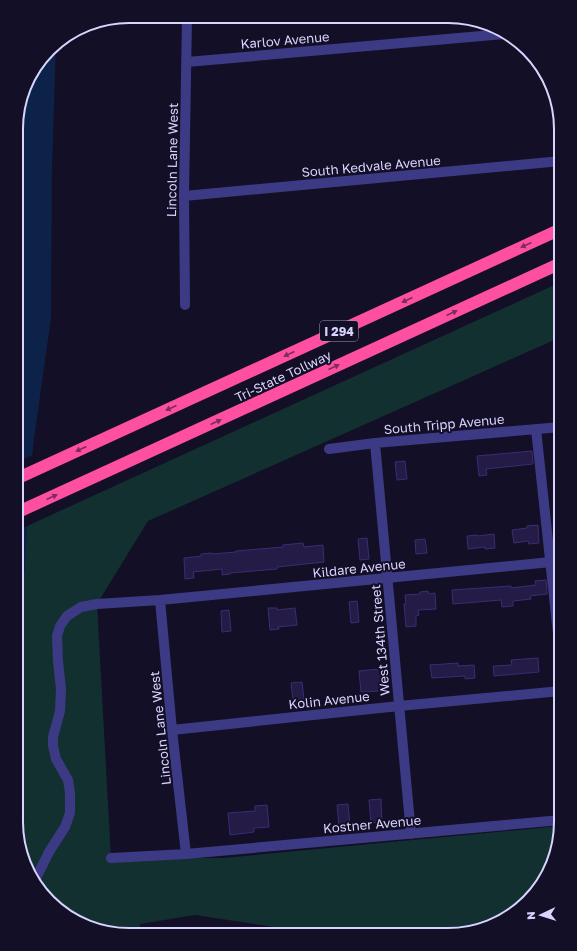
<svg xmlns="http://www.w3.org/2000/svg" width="577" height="951" font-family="'Golos Text',sans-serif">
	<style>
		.green { fill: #12302f }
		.water { fill: #0c2248 }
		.pier { fill: #130f26 }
		.building { fill: #241b47; stroke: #3b2d73 }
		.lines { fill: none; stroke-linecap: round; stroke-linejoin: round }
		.minor { stroke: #3d3a85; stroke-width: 10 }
		.highway { stroke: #ff4fa3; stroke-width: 12 }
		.oneway { fill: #7d2c5e }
		.labels { text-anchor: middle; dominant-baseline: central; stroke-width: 4; stroke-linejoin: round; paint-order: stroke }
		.shield { fill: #130f26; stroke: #9e99be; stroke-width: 1 }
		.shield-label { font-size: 12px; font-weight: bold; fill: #d9d4ff }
		.street-label { font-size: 13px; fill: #d9d4ff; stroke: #130f26 }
		.rim { fill: none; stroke: #d9d4ff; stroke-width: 2 }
	</style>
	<rect width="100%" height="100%" fill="#130f26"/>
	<path class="green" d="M561,282V337L148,521L97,604L111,858H223L561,826V829L538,891L491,926L448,935H312L308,932L195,915L140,924L139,934H114L60,911L25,865L16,822V634L24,574L27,526Z"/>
	<path class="water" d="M56,43L52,168L51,318L33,446L24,574L16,634L17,115L28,79Z"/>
	<path class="pier" d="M35,454L29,525L16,531V462Z"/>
	<path class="building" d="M532,451L533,464L486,469L487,475L479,476L477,456Z
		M405,461L407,479L397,480L395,462Z
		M538,525L539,543L529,544L528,541L514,543L512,530L527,528V526Z
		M494,534L495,548L485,549V547L468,549L467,536L477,535V536Z
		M367,538L369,559L360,560L358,539Z
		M425,539L427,553L416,554L415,540Z
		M303,543L304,547L323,545L324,562L277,567V569L230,573V574L222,575V569L193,572L194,578L185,579L184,558L201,556V554L212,553V554L236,552V551L283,547V545Z
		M546,580L547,594L530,596L531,599L513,601V606L502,607L501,600L453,604L452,590L511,586V588L536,585L535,581Z
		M428,591L429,594L435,593L436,609L418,610L419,615L416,616V626L406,627L404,604H406L405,595L420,594V592Z
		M357,601L359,622L351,623L349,602Z
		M268,608H277V610L295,608L297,625L278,627L279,629L270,630Z
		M229,610L231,631L222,632L221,611Z
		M538,658L539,672L494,676L493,666L512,665L511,660Z
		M458,663V666L474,665L475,678L465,679V676L432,678L430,665Z
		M380,669L382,691L361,692L359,671Z
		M302,682L304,699L293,700L291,683Z
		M381,799L382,822L371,823L369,800Z
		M348,804L350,825L339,826L337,805Z
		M267,805L269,827L254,828V832L230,835L228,813L255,811V806Z"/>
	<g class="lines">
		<path class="minor" d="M187,62L504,34
			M184,196L561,161
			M185,305L184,196L187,16
			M536,429L561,662
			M375,443L411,834
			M329,449L375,443L561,427
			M160,600L172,730L186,854
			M172,730L399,706L561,691
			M111,858L186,854L561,820
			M36,880L38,874L49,852L65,827L70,813V793L68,780L56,759L53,746V737L60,711L61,689L58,661L57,636L60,626L67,616L81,607L97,604L160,600L561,561"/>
		<path class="highway" d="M16,479L561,229
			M16,513L561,263"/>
	</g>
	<defs><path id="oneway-solid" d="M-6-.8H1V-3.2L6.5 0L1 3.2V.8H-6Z"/></defs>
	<g class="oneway">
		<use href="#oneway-solid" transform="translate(526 245) rotate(155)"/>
		<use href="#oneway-solid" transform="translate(407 300) rotate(155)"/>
		<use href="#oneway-solid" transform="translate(452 313) rotate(-25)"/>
		<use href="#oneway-solid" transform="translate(289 354) rotate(155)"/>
		<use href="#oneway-solid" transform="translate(334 367) rotate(-25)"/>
		<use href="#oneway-solid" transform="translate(171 408) rotate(155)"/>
		<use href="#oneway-solid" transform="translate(216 422) rotate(-25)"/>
		<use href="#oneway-solid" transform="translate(81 449) rotate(155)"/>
		<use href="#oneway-solid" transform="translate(52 497) rotate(-25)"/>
	</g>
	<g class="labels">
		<rect class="shield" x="320" y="321" width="38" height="20" rx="3"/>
		<g class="shield-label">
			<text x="339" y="331">I 294</text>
		</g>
		<g class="street-label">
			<text transform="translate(285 40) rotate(-5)">Karlov Avenue</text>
			<text transform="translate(172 160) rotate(-89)">Lincoln Lane West</text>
			<text transform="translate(371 166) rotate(-5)">South Kedvale Avenue</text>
			<text transform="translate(283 376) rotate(-25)">Tri-State Tollway</text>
			<text transform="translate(444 424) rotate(-5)">South Tripp Avenue</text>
			<text transform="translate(359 568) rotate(-6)">Kildare Avenue</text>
			<text transform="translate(380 640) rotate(-95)">West 134th Street</text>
			<text transform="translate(329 700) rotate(-6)">Kolin Avenue</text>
			<text transform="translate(160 728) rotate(-96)">Lincoln Lane West</text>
			<text transform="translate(372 824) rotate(-5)">Kostner Avenue</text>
		</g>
	</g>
	<path d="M0 0H577V951H0ZM129 23H448A106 106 0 0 1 554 129V822A106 106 0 0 1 448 928H129A106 106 0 0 1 23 822V129A106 106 0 0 1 129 23Z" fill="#130f26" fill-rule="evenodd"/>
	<path class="rim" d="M129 23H448A106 106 0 0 1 554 129V822A106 106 0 0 1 448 928H129A106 106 0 0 1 23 822V129A106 106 0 0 1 129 23Z"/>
	<g transform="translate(541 915) rotate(266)" stroke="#130f26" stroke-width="3" paint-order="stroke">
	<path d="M0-3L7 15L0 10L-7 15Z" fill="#d9d4ff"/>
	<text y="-6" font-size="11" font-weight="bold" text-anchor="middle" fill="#d9d4ff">N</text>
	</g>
</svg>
